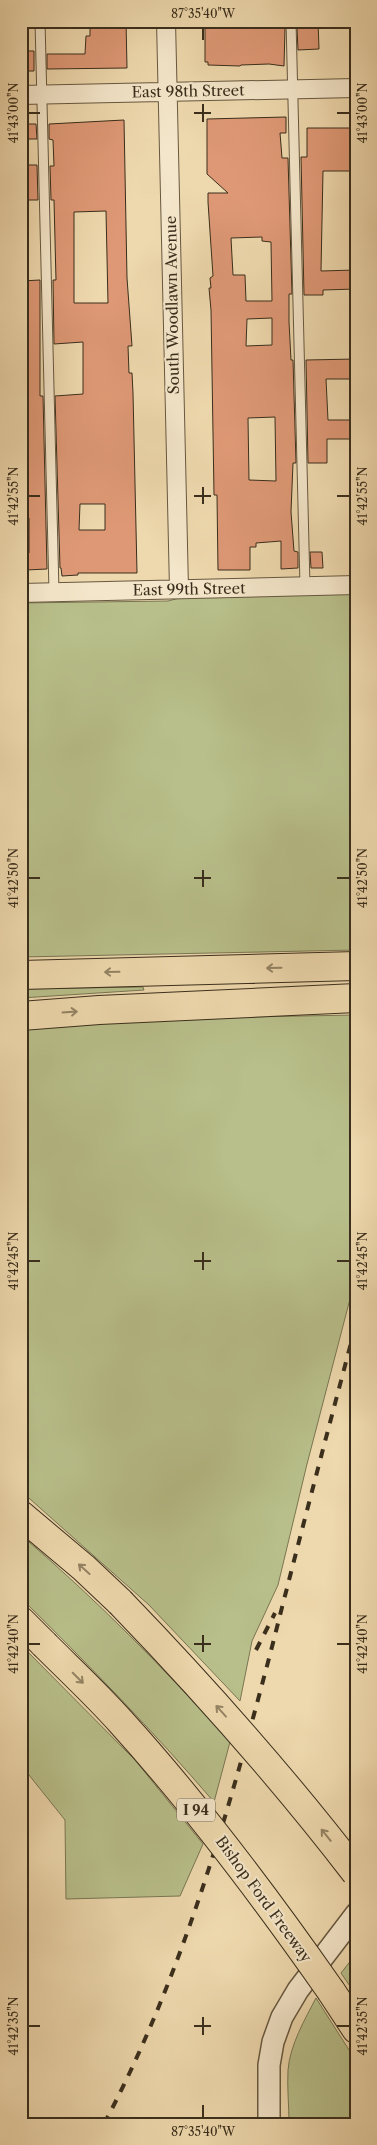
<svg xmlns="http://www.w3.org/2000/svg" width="377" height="2145" font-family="'Libre Caslon Text',serif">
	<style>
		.green { fill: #b8bf8a; stroke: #797653 }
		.building { fill: #de9875; stroke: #3a2e1c; fill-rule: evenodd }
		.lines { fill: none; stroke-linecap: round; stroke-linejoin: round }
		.service-casing { stroke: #675840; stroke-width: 11 }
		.minor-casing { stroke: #675840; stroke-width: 20 }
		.tertiary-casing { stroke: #675840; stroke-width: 24 }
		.motorway-casing { stroke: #3a2e1c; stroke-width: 30 }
		.service { stroke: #f4e6ca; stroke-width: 9 }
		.minor { stroke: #f4e6ca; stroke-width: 18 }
		.tertiary { stroke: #f4e6ca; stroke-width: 21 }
		.motorway { stroke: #eed8ad; stroke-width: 28 }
		.rail { stroke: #3a2e1c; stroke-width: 4; stroke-dasharray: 9 9; stroke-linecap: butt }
		.motorway-bridge-casing { stroke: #3a2e1c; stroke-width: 30; stroke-linecap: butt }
		.motorway-bridge { stroke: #eed8ad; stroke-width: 28 }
		.oneway { stroke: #948364 }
		.ticks { fill: none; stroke: #3a2e1c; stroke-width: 2 }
		.labels { text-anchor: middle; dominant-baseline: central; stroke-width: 4; stroke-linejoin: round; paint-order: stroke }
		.shield { fill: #f4e6ca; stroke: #726550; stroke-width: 1 }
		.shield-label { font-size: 14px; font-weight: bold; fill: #3a2e1c }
		.street-label { font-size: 15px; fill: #3a2e1c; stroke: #f4e6ca }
		.neatline { fill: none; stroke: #3a2e1c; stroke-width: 2 }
		.ticks-label { font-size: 12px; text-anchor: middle; fill: #3a2e1c }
	</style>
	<rect width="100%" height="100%" fill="#eed8ad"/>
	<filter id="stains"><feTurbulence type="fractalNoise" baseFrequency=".004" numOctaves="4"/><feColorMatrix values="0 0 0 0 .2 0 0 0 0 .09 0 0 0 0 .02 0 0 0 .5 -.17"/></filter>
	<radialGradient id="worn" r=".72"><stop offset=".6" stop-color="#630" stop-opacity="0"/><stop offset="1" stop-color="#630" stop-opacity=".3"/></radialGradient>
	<path class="green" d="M356,592V950L21,957V603L168,601L187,596Z
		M143,987L144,990L21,998V989Z
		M356,1015V1276L307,1464L278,1585L252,1641L240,1701L149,1605L21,1491V1028L192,1018Z
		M21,1535C96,1599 164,1668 230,1742L214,1802C153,1731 88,1664 21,1598Z
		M21,1645L135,1760L203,1844L180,1896L66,1899L65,1820L21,1765Z
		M356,1954V1995L341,1973Z
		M316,1998L356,2061V2124H289C289,2106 287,2087 288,2070C290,2045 305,2019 316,1998Z"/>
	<path class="building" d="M90,21H126L127,68L47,69V54H85L86,36H90Z
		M302,21H318L319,49L298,50L297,28H302Z
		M207,24H240V27L285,28L284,66L269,64L241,65L240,66L208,65V62H205V26H207Z
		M21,51H34V71H21Z
		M286,117V133H280L282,158H288L292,294H289V322L291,360H293L296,463H293L291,512L294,551L298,552V568L281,569V541L256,543V547H250V570H218L217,495H214L211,310L209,288H211L210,278L213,276L208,202V193H228L207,174V119ZM262,237V241L271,242L272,301H246L245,275H233L231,238ZM272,318V345L246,346L247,319ZM275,417L276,481L249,480L248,418Z
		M124,120L127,278L132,346H128L129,373H132L133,393L137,573H78V575L62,576L61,568H60L55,396L83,394V342L54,344L53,280H56L54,200H51L50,166H54L53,140L49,139V124ZM106,211L108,303H74V212ZM80,504H105V530H79Z
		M27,124H36L37,139H27Z
		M307,128H356V171H323L321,271L356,270V289L323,290V295H304L301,157H307Z
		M21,165H37L38,200H21Z
		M40,280V396H43L47,569L26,570L25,553H29V518H27V464L23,465L25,400L23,347H21V331H24L21,281Z
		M356,359V379H326L328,420H356V439H327V463H308L306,360Z
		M310,552H322L323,568H311Z"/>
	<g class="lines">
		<g class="service-casing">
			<path id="service" d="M40,21L54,592
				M291,21L305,586"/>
		</g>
		<g class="minor-casing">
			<path id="minor" d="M166,21L179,589
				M21,95L356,88
				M21,593L356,585"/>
		</g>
		<g class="tertiary-casing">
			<path id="tertiary" d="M269,2124V2065L273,2042L282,2017L298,1990L356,1914"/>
		</g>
		<g class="motorway-casing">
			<path id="motorway" d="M21,975L356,966
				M21,1016L99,1010L356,998
				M21,1515L84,1568L120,1602
				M21,1621L44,1644
				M331,1991L356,2029"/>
		</g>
		<use href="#service" class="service"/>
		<use href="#minor" class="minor"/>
		<use href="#tertiary" class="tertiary"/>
		<use href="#motorway" class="motorway"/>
		<path class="rail" d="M256,1650L275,1613
			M104,2124C184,1973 230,1807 273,1643C300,1536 328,1430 356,1324"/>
		<g class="motorway-bridge-casing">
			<path id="motorway-bridge" d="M120,1602C203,1688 283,1778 356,1873
				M44,1644C70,1670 97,1695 121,1722C198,1807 266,1898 331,1991"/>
		</g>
		<use href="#motorway-bridge" class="motorway-bridge"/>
	</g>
	<defs><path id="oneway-shaft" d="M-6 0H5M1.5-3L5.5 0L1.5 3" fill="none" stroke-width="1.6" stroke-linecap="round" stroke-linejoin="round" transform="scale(1.25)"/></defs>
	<g class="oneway">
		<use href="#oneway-shaft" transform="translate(274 968) rotate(179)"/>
		<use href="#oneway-shaft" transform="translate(112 972) rotate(179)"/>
		<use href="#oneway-shaft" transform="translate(70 1012) rotate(-4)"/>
		<use href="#oneway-shaft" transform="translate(84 1569) rotate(-138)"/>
		<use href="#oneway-shaft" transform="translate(78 1678) rotate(45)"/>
		<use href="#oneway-shaft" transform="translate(221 1711) rotate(-132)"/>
		<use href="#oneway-shaft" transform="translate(326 1835) rotate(-129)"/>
	</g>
	<path class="ticks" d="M203,28V40M203,104V122M28,113H40M194,113H211M337,113H350M203,487V504M28,496H40M194,496H211M337,496H350M203,870V887M28,878H40M194,878H211M337,878H350M203,1252V1270M28,1261H40M194,1261H211M337,1261H350M203,1635V1652M28,1644H40M194,1644H211M337,1644H350M203,2017V2035M28,2026H40M194,2026H211M337,2026H350M203,2105V2118"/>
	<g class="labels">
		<rect class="shield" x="177" y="1798.5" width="38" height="23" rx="4"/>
		<g class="shield-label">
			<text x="196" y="1810">I 94</text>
		</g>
		<g class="street-label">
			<text transform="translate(188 91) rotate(-1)">East 98th Street</text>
			<text transform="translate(172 305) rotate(-91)">South Woodlawn Avenue</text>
			<text transform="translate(189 589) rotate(-1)">East 99th Street</text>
			<text transform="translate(264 1899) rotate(54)">Bishop Ford Freeway</text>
		</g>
	</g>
	<rect width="377" height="2145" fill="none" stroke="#eed8ad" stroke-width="55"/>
	<rect x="28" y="28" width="322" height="2090" class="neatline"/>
	<g class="ticks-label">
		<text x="203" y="18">87°35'40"W</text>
		<text transform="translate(14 113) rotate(-90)" y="4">41°43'00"N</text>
		<text transform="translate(363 113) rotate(-90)" y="4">41°43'00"N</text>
		<text transform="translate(14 496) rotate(-90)" y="4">41°42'55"N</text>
		<text transform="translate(363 496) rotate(-90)" y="4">41°42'55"N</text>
		<text transform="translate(14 878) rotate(-90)" y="4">41°42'50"N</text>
		<text transform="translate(363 878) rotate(-90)" y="4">41°42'50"N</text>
		<text transform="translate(14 1261) rotate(-90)" y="4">41°42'45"N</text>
		<text transform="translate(363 1261) rotate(-90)" y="4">41°42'45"N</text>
		<text transform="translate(14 1644) rotate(-90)" y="4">41°42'40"N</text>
		<text transform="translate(363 1644) rotate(-90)" y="4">41°42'40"N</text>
		<text transform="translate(14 2026) rotate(-90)" y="4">41°42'35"N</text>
		<text transform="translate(363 2026) rotate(-90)" y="4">41°42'35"N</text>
		<text x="203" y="2136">87°35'40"W</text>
	</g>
	<rect width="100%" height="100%" filter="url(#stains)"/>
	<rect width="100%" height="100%" fill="url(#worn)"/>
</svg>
